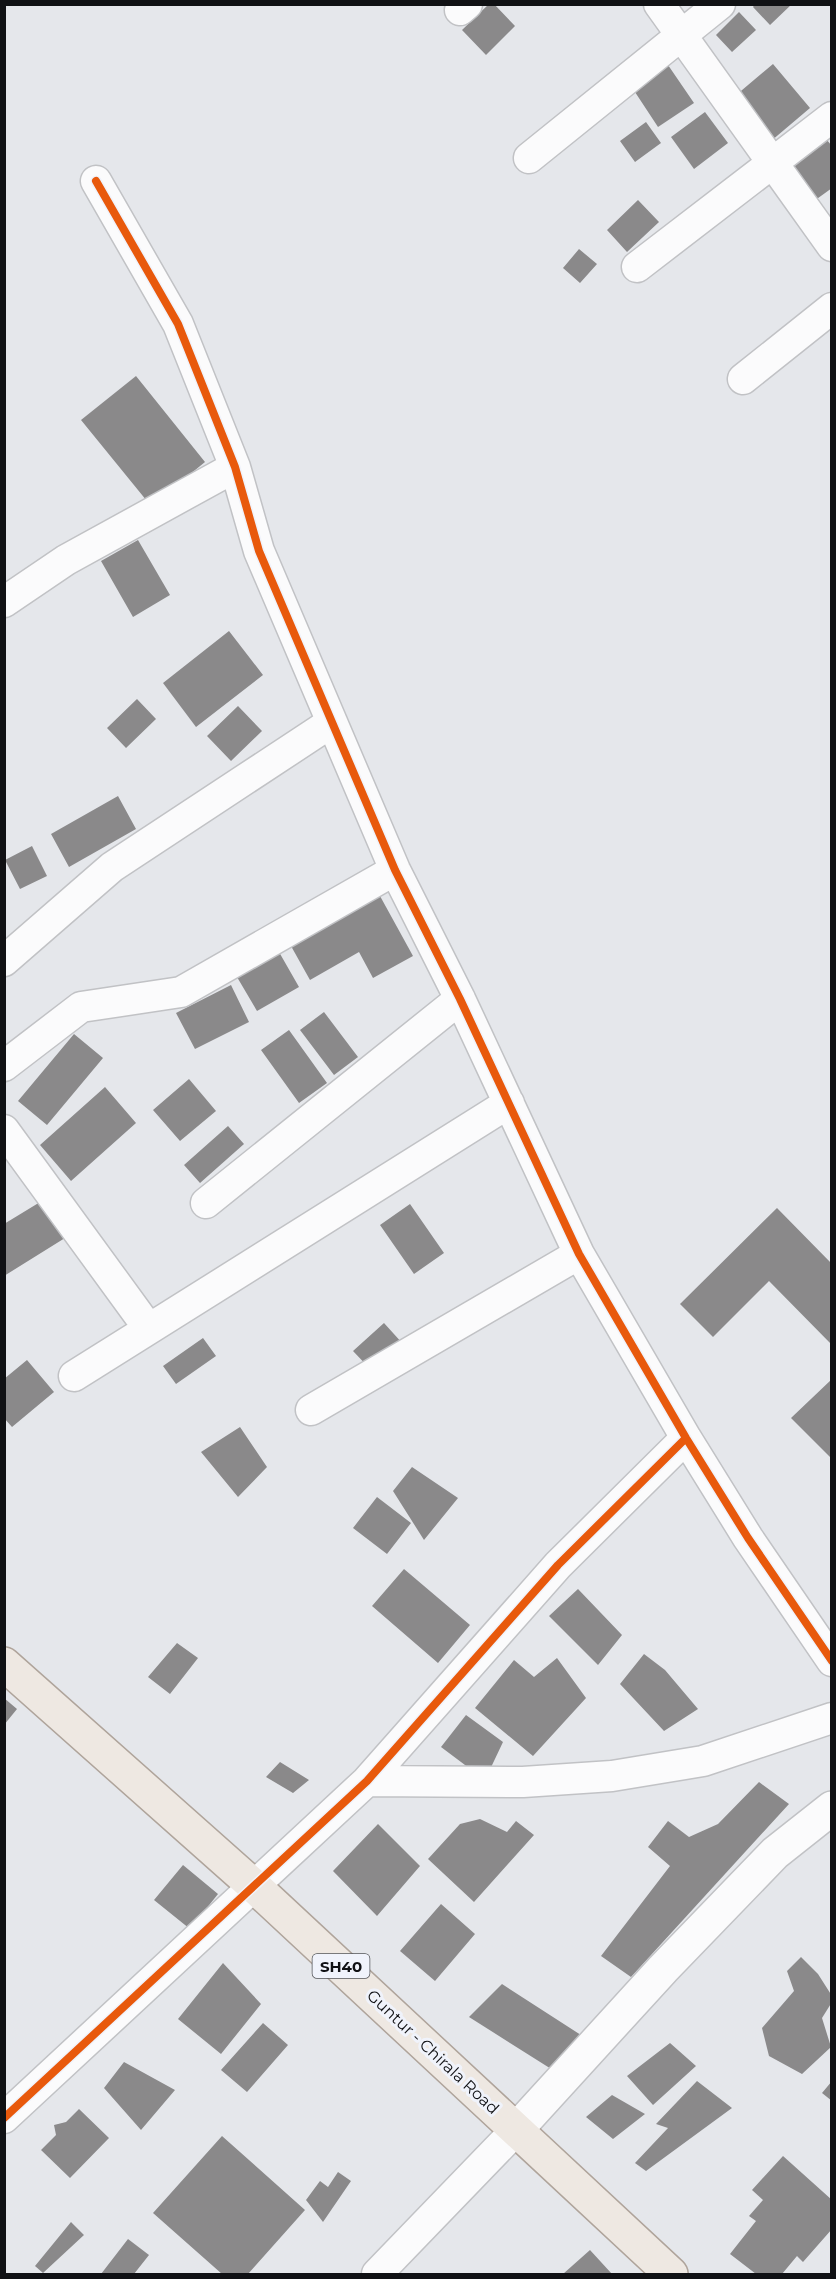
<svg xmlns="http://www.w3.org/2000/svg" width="836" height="2279" font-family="Montserrat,sans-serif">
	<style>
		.building { fill: #8a898a }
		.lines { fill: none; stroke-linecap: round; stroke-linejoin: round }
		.street-casing { stroke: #c1c2c5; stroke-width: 33 }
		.secondary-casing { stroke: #c1c2c5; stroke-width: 36 }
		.primary-casing { stroke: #afa49b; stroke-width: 36 }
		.street { stroke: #fbfbfc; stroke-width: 30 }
		.secondary { stroke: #fbfbfc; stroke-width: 33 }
		.primary { stroke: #eee8e2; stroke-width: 33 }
		.cycleway-casing { stroke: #f0f3fb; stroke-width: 11 }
		.cycleway { stroke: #e8590c; stroke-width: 8 }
		.labels { text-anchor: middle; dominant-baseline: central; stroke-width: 6; stroke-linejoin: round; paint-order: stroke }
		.shield { fill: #f0f3fb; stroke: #535559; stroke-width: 1.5 }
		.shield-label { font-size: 15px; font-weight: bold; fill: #101114 }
		.street-label { font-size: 16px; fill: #101114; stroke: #f0f3fb }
	</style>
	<rect width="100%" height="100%" fill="#e5e7eb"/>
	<path class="building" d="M489,4H494L515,26L486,55L462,30Z
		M755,4H792L770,25L753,7Z
		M739,12L756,30L732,52L716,35Z
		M773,64L810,108L771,141L735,96Z
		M668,65L694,103L658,127L633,89Z
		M705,112L728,143L694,169L671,137Z
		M646,122L661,143L635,162L620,141Z
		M826,139L832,146V188L814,201L788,167Z
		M638,200L659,222L627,252L607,230Z
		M579,249L597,264L580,283L563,268Z
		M136,376L205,462L151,506L81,420Z
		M138,540L170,595L133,617L101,561Z
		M229,631L263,675L196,727L163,683Z
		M137,699L156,719L126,748L107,728Z
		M238,706L262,731L231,761L207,736Z
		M118,796L136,829L69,867L51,834Z
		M32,846L47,876L20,889L5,860Z
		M380,896L413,956L373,978L359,952L310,980L291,946Z
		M279,952L299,987L257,1011L237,977Z
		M231,985L249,1022L195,1049L176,1013Z
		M324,1012L358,1057L334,1075L300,1030Z
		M289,1030L327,1083L299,1103L261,1050Z
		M74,1034L103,1058L47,1125L18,1101Z
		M189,1079L216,1111L180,1141L153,1110Z
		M105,1087L136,1123L71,1181L40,1145Z
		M228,1126L244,1144L200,1183L184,1165Z
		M50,1196L73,1233L4,1276V1224Z
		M410,1204L444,1253L414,1274L380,1225Z
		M777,1208L832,1264V1345L769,1281L713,1337L680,1304Z
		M384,1323L403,1344L373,1372L353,1351Z
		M203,1338L216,1356L176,1384L163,1366Z
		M27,1360L54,1392L12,1427L4,1418V1379Z
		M832,1379V1459L791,1418Z
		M240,1427L267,1467L238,1497L201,1452Z
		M412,1467L458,1498L424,1540L393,1491Z
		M377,1497L411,1523L387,1554L353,1528Z
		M404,1569L470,1625L438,1663L372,1606Z
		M578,1589L622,1635L598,1665L549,1616Z
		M177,1643L198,1658L170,1694L148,1677Z
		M644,1654L665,1670L698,1709L664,1731L620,1684Z
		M557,1658L586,1698L533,1756L475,1708L514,1660L534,1677Z
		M4,1698L17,1709L4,1725Z
		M466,1715L503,1742L485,1780L441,1747Z
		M280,1762L309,1780L293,1793L266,1777Z
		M759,1782L789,1804L631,1977L601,1956L670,1866L648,1847L668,1821L689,1837L718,1824Z
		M480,1819L507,1832L516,1821L534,1835L474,1902L428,1859L460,1824Z
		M378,1824L420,1866L377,1916L333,1871Z
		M183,1865L218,1894L190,1929L154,1900Z
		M441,1904L475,1934L435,1981L400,1951Z
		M801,1957L818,1974L832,1996V2002L822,2018L831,2047L802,2074L769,2056L762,2028L794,1991L787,1971Z
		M223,1963L261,2004L221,2054L178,2019Z
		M502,1984L584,2037L556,2072L469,2017Z
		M263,2023L288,2045L247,2092L221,2070Z
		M670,2043L696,2066L653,2105L627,2076Z
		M124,2062L175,2090L141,2130L104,2088Z
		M697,2081L732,2108L646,2171L635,2163L668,2128L656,2124Z
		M832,2081V2101L822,2093Z
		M612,2095L645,2114L613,2139L586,2117Z
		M79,2109L109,2138L70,2178L41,2150L56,2135L54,2125L66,2122Z
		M222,2136L305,2210L248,2274H222L153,2213Z
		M783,2156L832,2200V2229L803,2262L797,2256L782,2274H756L730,2254L756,2221L749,2216L763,2200L752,2190Z
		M338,2172L351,2181L323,2222L306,2200L320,2181L328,2187Z
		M71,2222L84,2235L43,2273L35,2266Z
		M128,2239L149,2255L134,2274H101Z
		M590,2250L612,2274H563Z"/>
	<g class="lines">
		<g class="street-casing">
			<path id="street" d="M659,4L832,246
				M460,10L467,4
				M529,158L720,4
				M96,181L178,324L235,467L259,551L395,870L460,999L579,1254L686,1438L748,1538L832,1661
				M637,267L832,117
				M743,379L832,308
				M4,602L66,560L235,467
				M4,961L112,867L332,722
				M4,1066L81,1007L181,992L395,870
				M4,1130L149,1329
				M206,1203L460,999
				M74,1376L509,1103
				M311,1410L579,1254
				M367,1781L523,1782L612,1776L703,1761L832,1718
				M4,2118L367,1781L558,1565L686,1438
				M377,2274L516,2130"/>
		</g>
		<g class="secondary-casing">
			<path id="secondary" d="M516,2130L663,1969L775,1853L832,1808"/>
		</g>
		<g class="primary-casing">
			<path id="primary" d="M4,1664L254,1886L671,2274"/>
		</g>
		<use href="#street" class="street"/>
		<use href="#secondary" class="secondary"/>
		<use href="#primary" class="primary"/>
		<g class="cycleway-casing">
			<path id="cycleway" d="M96,181L178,324L235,467L259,551L395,870L460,999L579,1254L686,1438L748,1538L832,1661
				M4,2118L367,1781L558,1565L686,1438"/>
		</g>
		<use href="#cycleway" class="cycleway"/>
	</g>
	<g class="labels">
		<rect class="shield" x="312.5" y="1954" width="57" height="24" rx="4.5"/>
		<g class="shield-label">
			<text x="341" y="1966">SH40</text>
		</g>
		<g class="street-label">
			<text transform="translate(433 2052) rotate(43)">Guntur - Chirala Road</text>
		</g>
	</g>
	<rect width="836" height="2279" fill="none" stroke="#101114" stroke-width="12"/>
</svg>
